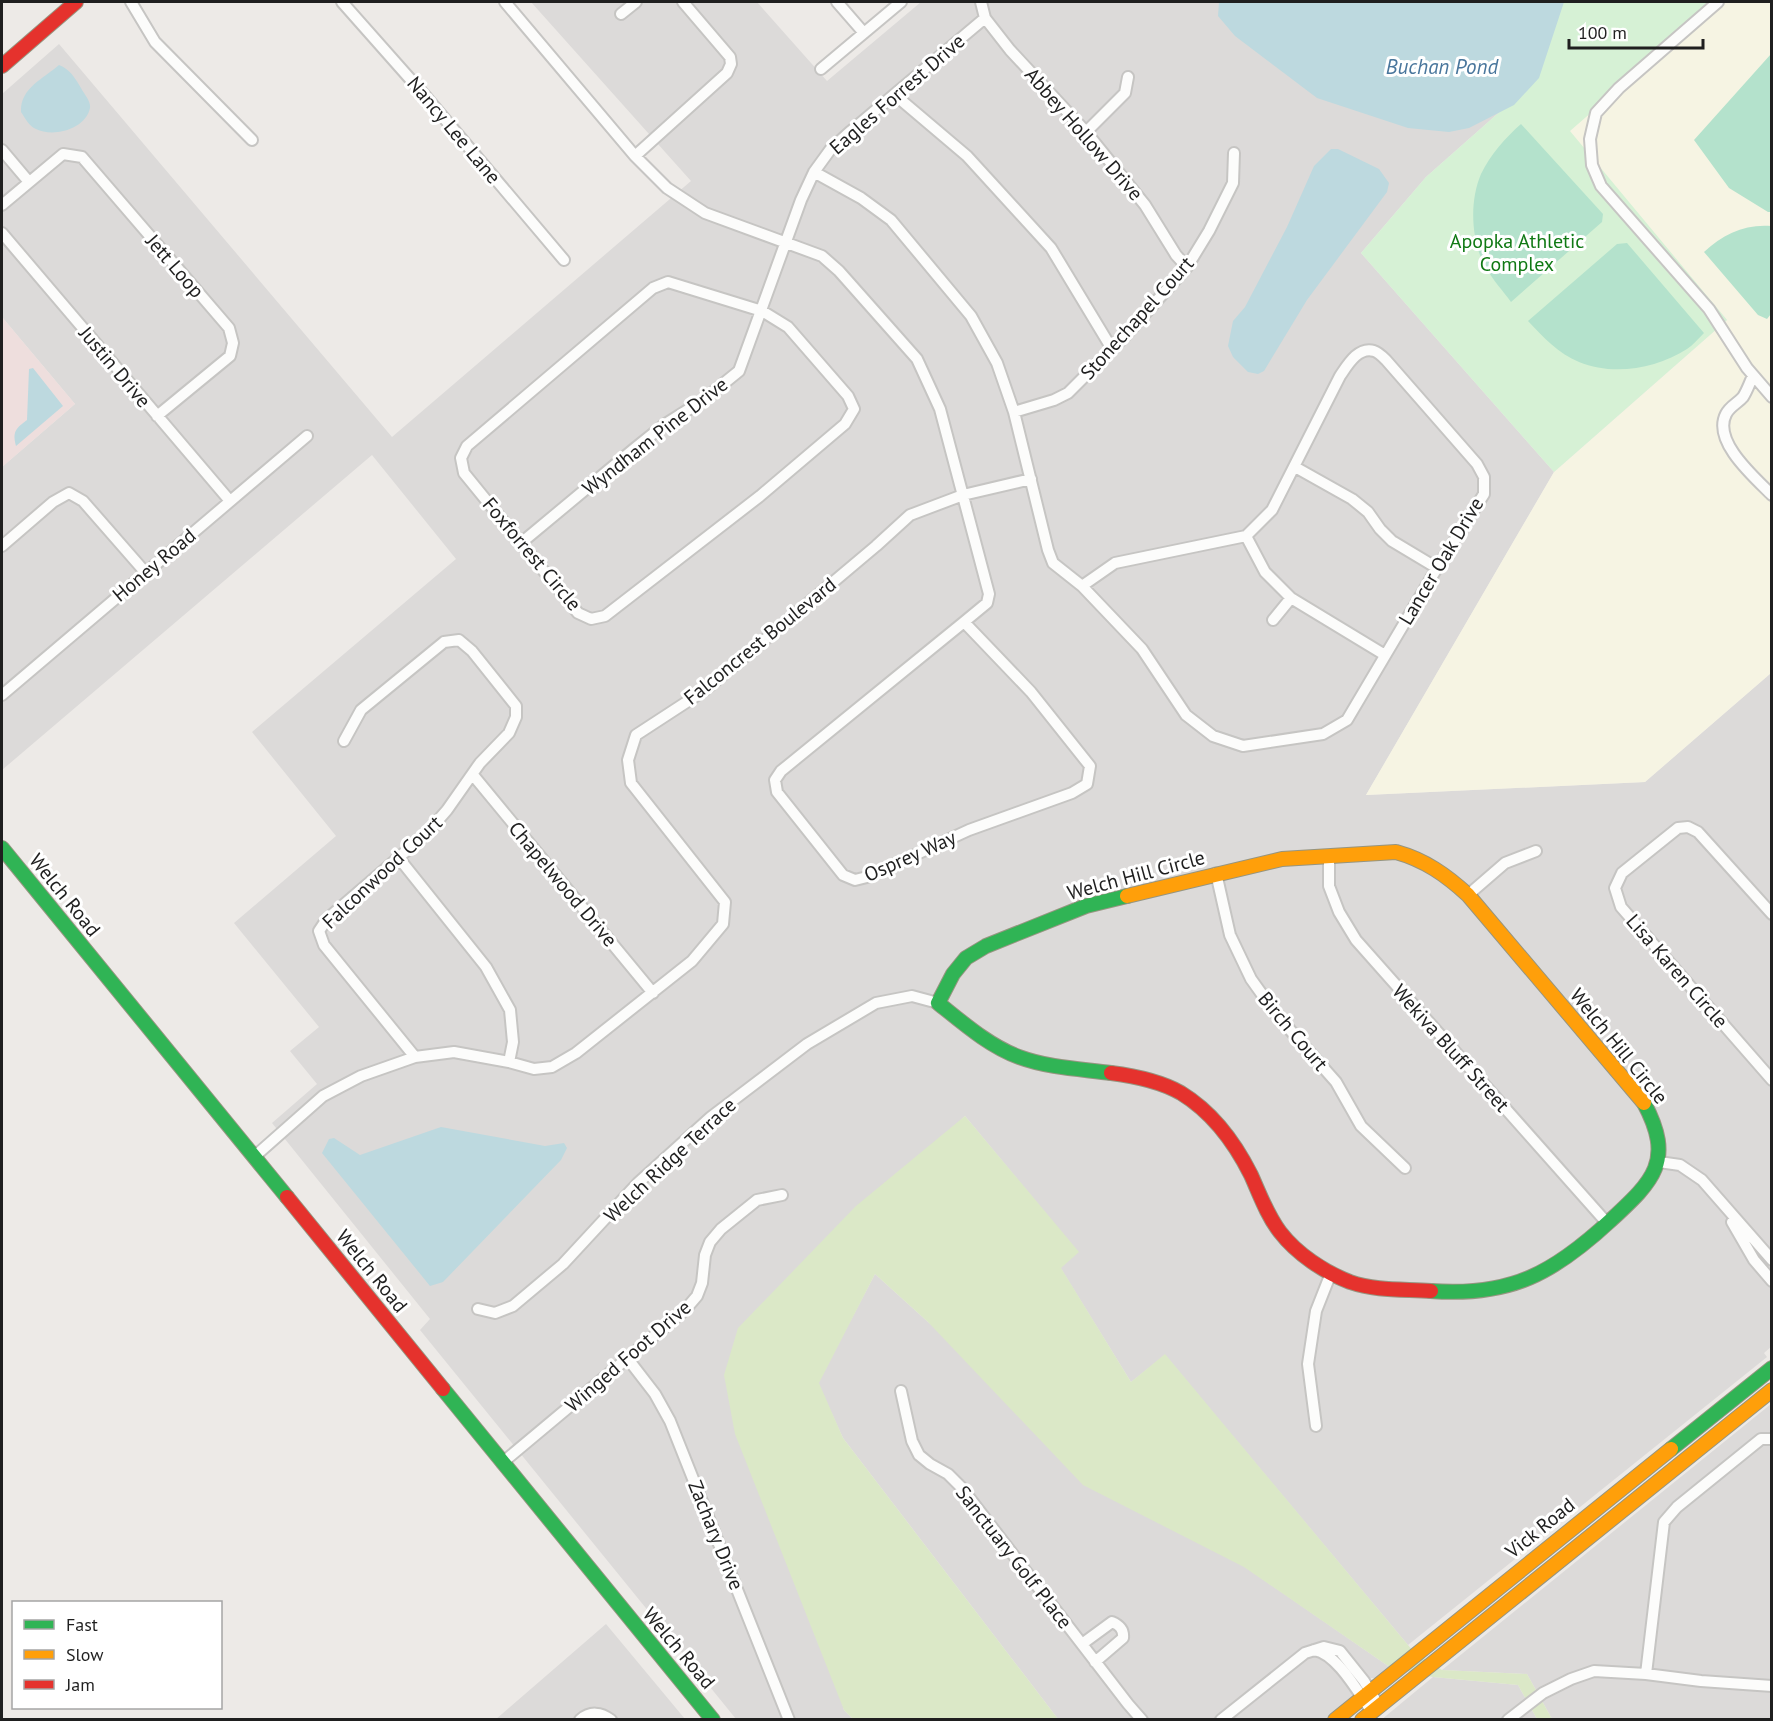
<svg xmlns="http://www.w3.org/2000/svg" width="1773" height="1721" font-family="'PT Sans',sans-serif">
	<style>
		.residential { fill: #dcdad9 }
		.commercial { fill: #eededd }
		.education { fill: #f6f4e3 }
		.grass { fill: #dbe8c7 }
		.park { fill: #d6f1d5 }
		.pitch { fill: #b4e2cc }
		.water { fill: #bdd9df }
		.lines { fill: none; stroke-linecap: round; stroke-linejoin: round }
		.street-casing { stroke: #c6c5c3; stroke-width: 14 }
		.fast-casing { stroke: #969580; stroke-width: 16 }
		.slow-casing { stroke: #969580; stroke-width: 16 }
		.jam-casing { stroke: #969580; stroke-width: 16 }
		.street { stroke: #fcfcfb; stroke-width: 10 }
		.fast { stroke: #30b455; stroke-width: 14 }
		.slow { stroke: #ff9f0a; stroke-width: 14 }
		.jam { stroke: #e5322d; stroke-width: 14 }
		.labels { text-anchor: middle; dominant-baseline: central; stroke-width: 6; stroke-linejoin: round; paint-order: stroke }
		.street-label { font-size: 20px; fill: #1f1f1f; stroke: #fff }
		.park-label { font-size: 20px; fill: #107914; stroke: #fff }
		.water-label { font-size: 21px; font-style: italic; fill: #49769c; stroke: #fff }
	</style>
	<rect width="100%" height="100%" fill="#edeae7"/>
	<path class="residential" d="M531,2H757L827,81L921,2H1519L1521,93L1426,177L1361,253L1554,472L1366,795L1645,782L1771,673L1772,1346L1764,1353L1767,1357L1408,1645L1165,1355L1131,1382L1060,1267L1078,1252L965,1116L738,1329L844,1710L853,1719H736L420,1330L430,1319L272,1123L317,1084L290,1051L319,1027L234,923L336,836L252,732L456,559L372,455L2,770V467L75,404L2,317V94L59,44L392,437L691,181Z
		M875,1274L928,1322L1245,1567L1391,1668L1378,1678H1371L1353,1692L1349,1704L1327,1719H1058L843,1438L818,1383Z
		M1771,1404V1719H1552L1527,1674L1442,1670Z
		M606,1624L685,1719L495,1720Z
		M1433,1677L1518,1685L1537,1719L1381,1720Z"/>
	<path class="commercial" d="M2,317L75,404L2,467Z"/>
	<path class="education" d="M1718,2H1771V673L1645,782L1366,795L1554,472L1727,320L1569,131Z"/>
	<path class="grass" d="M965,1116L1079,1252L1061,1268L1131,1382L1165,1354L1413,1651L1442,1670L1527,1674L1552,1719H1537L1518,1685L1433,1677L1391,1668L1244,1567L1083,1485L928,1322L875,1274L819,1383L843,1438L1058,1719H853L844,1710L735,1434L724,1375L738,1328L856,1206Z"/>
	<path class="park" d="M1519,2H1718L1570,131L1727,320L1554,472L1361,253L1426,177L1521,93Z"/>
	<path class="pitch" d="M1771,54L1772,212H1768L1729,188L1694,140Z
		M1521,124L1603,214L1602,222L1511,302C1503,291 1493,280 1486,268C1471,242 1469,202 1481,174C1490,155 1506,137 1521,124Z
		M1771,226V314L1767,319L1758,315L1704,252C1723,234 1745,224 1771,226Z
		M1627,243L1704,333C1698,339 1693,345 1687,349C1656,369 1613,376 1579,362C1559,354 1543,337 1528,321L1617,244Z"/>
	<path class="water" d="M1219,2H1564L1539,78L1514,105L1469,128L1449,132L1408,128L1317,98L1235,36L1218,16Z
		M59,65C70,69 75,78 81,88C84,94 91,101 90,108C86,129 53,138 36,129C29,126 25,118 21,112C20,88 43,79 59,65Z
		M1331,149H1338L1379,169L1389,183L1387,192L1307,300L1264,371L1258,374L1248,372L1233,357L1228,346L1233,321L1245,307L1287,227L1314,166Z
		M33,368L63,406L16,446C12,432 16,428 27,420L29,369Z
		M441,1127L545,1146L564,1143L567,1148L561,1160L443,1282L430,1286L322,1153L329,1139L334,1138L360,1155Z"/>
	<g class="lines">
		<g class="street-casing">
			<path id="street" d="M131,2L155,42L252,140
				M342,2L427,98L564,260
				M505,2L635,156L667,188L705,213L822,256L839,271L917,359L940,409L989,594L987,603L964,622L781,771L775,780L777,792L843,875L855,880L867,877L969,830L1072,793L1087,784L1090,766L1031,692L964,622
				M837,2L864,33
				M981,2L985,18L1010,50L1086,132L1145,205L1176,255L1187,267
				M1718,2L1619,88L1596,113L1590,139L1592,165L1601,186L1709,309L1747,368L1772,397
				M621,14L636,2
				M821,69L901,2
				M895,95L967,156L1051,248L1112,349
				M1086,132L1125,93L1128,77
				M2,150L29,182
				M635,156L727,73L731,64L730,57L683,2
				M814,172L861,198L891,220L971,316L997,363L1014,412L1048,550L1053,563L1082,586L1142,649L1186,715L1213,736L1243,746L1323,734L1347,720L1437,568L1484,494V477L1477,464L1386,360C1383,357 1378,352 1374,351C1358,346 1347,366 1340,376L1272,510L1246,536L1115,563L1082,586
				M2,205L63,154L82,157L229,328L233,343L230,356L157,416
				M2,233L230,501
				M668,282L762,311L788,327L848,396L854,409L845,424L760,496L605,616L591,619L578,613L464,473L461,458L467,446L653,288Z
				M1753,376C1750,382 1747,391 1743,397C1738,403 1730,406 1726,414C1712,441 1754,477 1772,495
				M1014,412L1054,400L1068,393L1125,336L1187,267L1209,231L1233,183L1234,153
				M1295,467L1352,499L1368,512L1380,529L1392,541L1437,568
				M1246,536L1265,572L1291,598L1385,655
				M521,543L634,449L664,425L702,401L739,371L801,200L814,172L830,150L851,131L985,18
				M2,546L53,502L69,493L83,501L145,572
				M1273,620L1291,598
				M2,695L307,436
				M344,741L361,710L444,642L459,640L472,651L516,706V717L509,733L480,763L447,810L426,834L327,919L319,931L324,945L415,1057
				M473,775L653,993
				M1329,856V886L1339,912L1356,940L1607,1223
				M398,857L486,967L510,1010L513,1042L509,1062
				M1216,873L1230,935L1251,979L1276,1014L1336,1082L1361,1126L1405,1168
				M1468,895L1505,863L1536,851
				M1772,914L1698,832L1688,827L1678,828L1622,873L1615,888L1621,907L1772,1080
				M254,1157L323,1096L361,1076L415,1057L454,1052L509,1062L534,1069L552,1067L576,1053L692,961L723,924L725,902L631,783L628,760L636,735L705,690L876,546L910,515L963,495L1031,479
				M1659,1162L1680,1165L1702,1180L1772,1260
				M1732,1222L1754,1260L1772,1281
				M478,1309L495,1313L513,1306L563,1264L638,1183L711,1117L807,1044L876,1003L912,996L938,1003
				M628,1359L655,1394L670,1421L789,1720
				M901,1391L912,1441L919,1455L930,1464L948,1474L961,1487L1128,1704L1142,1720
				M1316,1426L1308,1364L1316,1311L1331,1273
				M502,1463L685,1310L697,1296L702,1283L705,1255L710,1242L721,1229L757,1200L782,1195
				M1082,1644L1112,1622C1119,1625 1124,1629 1123,1638L1095,1662
				M1314,1650C1337,1653 1359,1694 1372,1712
				M1646,1674L1664,1522L1677,1507L1761,1439H1772
				M580,1720C590,1711 601,1712 611,1720
				M1221,1720L1305,1653L1324,1647L1340,1651L1364,1681L1379,1706
				M1508,1720L1543,1693L1571,1679L1594,1671L1646,1674L1701,1681L1772,1686"/>
		</g>
		<g class="fast-casing">
			<path id="fast" d="M2,848L287,1197
				M1111,1073C1081,1069 1049,1068 1019,1057C989,1046 963,1023 938,1003L953,974L966,958L986,946L1086,906L1127,896
				M1431,1291C1511,1297 1554,1273 1611,1220C1653,1181 1675,1161 1644,1103
				M443,1389L713,1720
				M1671,1449L1772,1368"/>
		</g>
		<g class="slow-casing">
			<path id="slow" d="M1396,852C1425,860 1446,875 1468,895L1644,1103
				M1127,896L1282,859L1396,852
				M1335,1720L1671,1449
				M1362,1720L1772,1390"/>
		</g>
		<g class="jam-casing">
			<path id="jam" d="M2,66L76,2
				M1111,1073C1135,1076 1160,1081 1181,1093C1212,1112 1235,1143 1251,1175C1260,1195 1267,1215 1280,1232C1297,1254 1324,1272 1350,1282C1376,1291 1404,1289 1431,1291
				M287,1197L443,1389"/>
		</g>
		<use href="#street" class="street"/>
		<use href="#fast" class="fast"/>
		<use href="#slow" class="slow"/>
		<use href="#jam" class="jam"/>
	</g>
	<g class="labels">
		<g class="street-label">
			<text transform="translate(897 94) rotate(-41)">Eagles Forrest Drive</text>
			<text transform="translate(454 130) rotate(50)">Nancy Lee Lane</text>
			<text transform="translate(1084 134) rotate(49)">Abbey Hollow Drive</text>
			<text transform="translate(175 266) rotate(49)">Jett Loop</text>
			<text transform="translate(1137 318) rotate(-48)">Stonechapel Court</text>
			<text transform="translate(115 367) rotate(50)">Justin Drive</text>
			<text transform="translate(655 436) rotate(-38)">Wyndham Pine Drive</text>
			<text transform="translate(532 554) rotate(50)">Foxforrest Circle</text>
			<text transform="translate(1441 561) rotate(-59)">Lancer Oak Drive</text>
			<text transform="translate(154 565) rotate(-40)">Honey Road</text>
			<text transform="translate(760 641) rotate(-39)">Falconcrest Boulevard</text>
			<text transform="translate(910 856) rotate(-24)">Osprey Way</text>
			<text transform="translate(382 872) rotate(-43)">Falconwood Court</text>
			<text transform="translate(1136 875) rotate(-15)">Welch Hill Circle</text>
			<text transform="translate(563 884) rotate(50)">Chapelwood Drive</text>
			<text transform="translate(65 895) rotate(51)">Welch Road</text>
			<text transform="translate(1677 971) rotate(49)">Lisa Karen Circle</text>
			<text transform="translate(1293 1031) rotate(50)">Birch Court</text>
			<text transform="translate(1619 1046) rotate(51)">Welch Hill Circle</text>
			<text transform="translate(1451 1048) rotate(48)">Wekiva Bluff Street</text>
			<text transform="translate(670 1160) rotate(-43)">Welch Ridge Terrace</text>
			<text transform="translate(372 1271) rotate(51)">Welch Road</text>
			<text transform="translate(628 1356) rotate(-41)">Winged Foot Drive</text>
			<text transform="translate(1540 1528) rotate(-39)">Vick Road</text>
			<text transform="translate(716 1535) rotate(68)">Zachary Drive</text>
			<text transform="translate(1014 1557) rotate(52)">Sanctuary Golf Place</text>
			<text transform="translate(679 1648) rotate(50)">Welch Road</text>
		</g>
		<g class="park-label">
			<text x="1517" y="241">Apopka Athletic<tspan x="1517" dy="23">Complex</tspan></text>
		</g>
		<g class="water-label">
			<text x="1442" y="66">Buchan Pond</text>
		</g>
	</g>
	<rect width="1773" height="1721" fill="none" stroke="#1f1f1f" stroke-width="6"/>
	<rect x="12" y="1601" width="210" height="108" fill="#ffffff" stroke="#a5a5a5" stroke-width="1.5"/>
	<rect x="24" y="1620" width="30" height="9" fill="#30b455" stroke="#a5a5a5" stroke-width="1.5"/>
	<text x="66" y="1631" font-size="18" fill="#1f1f1f">Fast</text>
	<rect x="24" y="1650" width="30" height="9" fill="#ff9f0a" stroke="#a5a5a5" stroke-width="1.5"/>
	<text x="66" y="1661" font-size="18" fill="#1f1f1f">Slow</text>
	<rect x="24" y="1680" width="30" height="9" fill="#e5322d" stroke="#a5a5a5" stroke-width="1.5"/>
	<text x="66" y="1691" font-size="18" fill="#1f1f1f">Jam</text>
	<path d="M1569 39v9h134v-9" fill="none" stroke="#1f1f1f" stroke-width="3"/>
	<text x="1578" y="39" font-size="18" fill="#1f1f1f" stroke="#ffffff" stroke-width="4.5" paint-order="stroke">100 m</text>
</svg>
